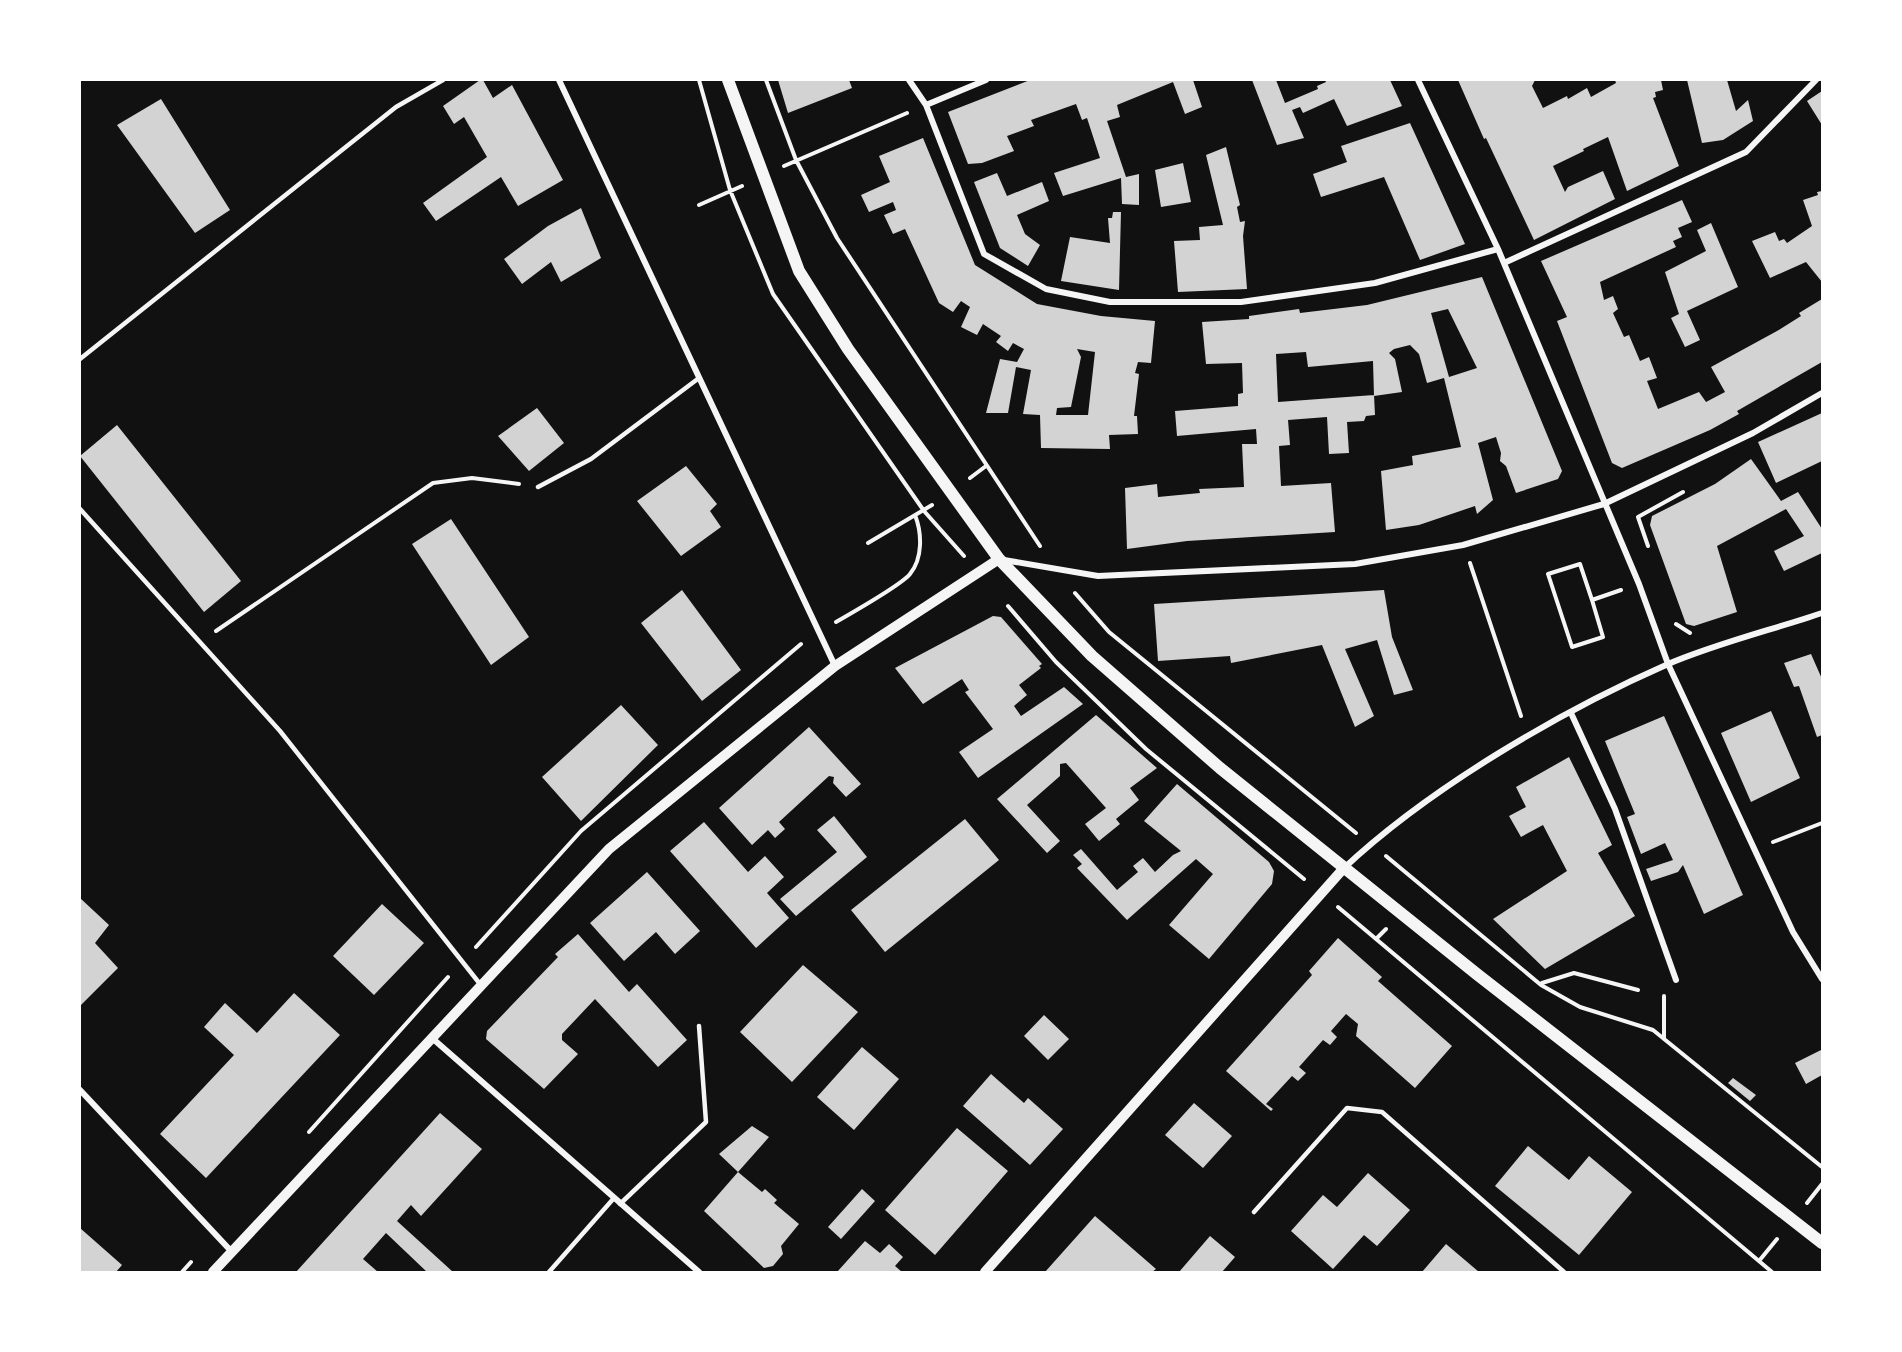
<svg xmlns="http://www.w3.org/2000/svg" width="1902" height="1352" font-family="'PT Sans',sans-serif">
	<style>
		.building { fill: #d3d3d3; fill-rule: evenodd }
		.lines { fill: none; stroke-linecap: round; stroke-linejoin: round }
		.path { stroke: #f5f5f5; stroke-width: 4 }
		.service { stroke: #f5f5f5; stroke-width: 4.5 }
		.minor { stroke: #f5f5f5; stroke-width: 6 }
		.tertiary { stroke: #f5f5f5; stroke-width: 10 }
		.secondary { stroke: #f5f5f5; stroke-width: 12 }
	</style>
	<rect width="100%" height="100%" fill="#111"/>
	<path class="building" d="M480,80H483L493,98L512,85L563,180L518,206L501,177L436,221L423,203L487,157L464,117L454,124L443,106Z
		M778,80H849L852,88L788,113Z
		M1030,80H1193L1202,107L1185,114L1173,82L1117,105L1120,117L1107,121L1126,177L1139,174V205L1122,204L1121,178L1063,196L1054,173L1100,158L1087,118L1082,120L1076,104L1031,120L1034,126L1007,136L1014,151L982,163L968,164L948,112Z
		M1252,80H1276L1285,103L1318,89L1317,86L1326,82L1325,80H1390L1402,106L1347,126L1334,99L1303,113L1300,107L1292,110L1304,138L1277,145Z
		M1458,80H1535L1532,86L1543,108L1567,96L1568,99L1587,88L1591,97L1616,83L1615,80H1661L1663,90L1655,92L1656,97L1653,98L1679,166L1627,191L1608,137L1583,149L1584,151L1553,166L1565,192L1568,187L1603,171L1615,199L1534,240L1486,138L1484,139Z
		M1687,80H1727L1736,111L1748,100L1753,121L1723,140L1702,143Z
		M1822,91V125L1807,101Z
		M161,99L230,210L195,233L117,125Z
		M1410,123L1465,244L1420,260L1384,177L1321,197L1313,174L1347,162L1341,146Z
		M923,138L975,265L1037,304L1101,316L1155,321L1151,363L1138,362L1135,373L1139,374L1134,416H1137L1138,434L1109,435L1110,449L1041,448L1040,415L1023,414L1031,370L1016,367L1008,413H986L1000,359L1017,362L1024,349L1013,343L1008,351L996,342L1001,336L983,324L977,335L961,327L970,307L961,301L953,312L939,303L905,229L893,234L884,215L896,210L893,202L869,212L861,195L890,182L879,156ZM1077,349L1095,352L1088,415H1056L1057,408L1071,407L1081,357Z
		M1226,147L1240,205L1237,207L1240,222L1245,221L1243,236L1247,289L1178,292L1174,241L1200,240L1199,227L1223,225L1206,155Z
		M1183,163L1191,202L1161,207L1155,170Z
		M997,173L1007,196L1042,182L1049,201L1017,215L1025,234L1040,245L1028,266L1000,248L974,182Z
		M1822,191V282L1806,262L1770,278L1752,241L1775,232L1779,241L1784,239L1787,243L1812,226L1803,200L1818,195L1817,192Z
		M1682,200L1692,222L1678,228L1682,237L1673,241L1676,247L1600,282L1604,300L1613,296L1618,309L1613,313L1624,337L1629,335L1640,361L1649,357L1657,378L1647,381L1658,409L1699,392L1706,402L1725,392L1711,367L1777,331L1801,316L1799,313L1822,299V362L1737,411L1739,414L1710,430L1622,468L1612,463L1600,432L1557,321L1567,317L1541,261Z
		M581,208L601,258L561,282L551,262L522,284L504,259L548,226Z
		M1113,212H1121L1119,290L1061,281L1070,237L1110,243L1108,218H1112Z
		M1711,223L1738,287L1687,311L1700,340L1685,347L1671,318L1679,314L1665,272L1706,251L1697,230Z
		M1482,277L1562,471L1558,479L1516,493L1506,466L1500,461L1501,453L1496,437L1478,443L1493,500L1477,514L1475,506L1419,525L1386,530L1381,471L1413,465L1412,456L1461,447L1444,378L1427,383L1419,354L1410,345L1394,349L1389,353L1395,359L1402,392L1374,396L1373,361L1308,367L1306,352L1276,354L1278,402L1374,395L1375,415L1366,416L1364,421L1347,422L1349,453L1329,454L1327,417L1288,420L1290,445L1279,446L1281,486L1331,483L1335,532L1187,541L1127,549L1125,488L1157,484L1158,497L1200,493L1199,489L1244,487L1242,444H1257L1256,429L1177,436L1175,411L1238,406V394L1243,393L1242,363L1206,364L1202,322L1249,319V316L1299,309L1300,313L1367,305ZM1448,309L1477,368L1449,377L1431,313Z
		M537,408L564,443L529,471L498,436Z
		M1822,413V461L1776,483L1758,442Z
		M117,425L241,581L204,612L80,456Z
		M1751,459L1781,501L1798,492L1822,529V553L1784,571L1774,551L1804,536L1786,509L1717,546L1737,612L1694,626L1686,624L1650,525L1652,516L1715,484Z
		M686,466L717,504L710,511L721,527L681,556L637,501Z
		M451,519L529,637L491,665L412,544Z
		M682,590L741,670L702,701L641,623Z
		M1384,590L1392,637L1413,690L1394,695L1377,640L1345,649L1374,716L1355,727L1322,645L1231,663L1230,656L1158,661L1154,604Z
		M993,616L1001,617L1042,664L1039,666L1041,668L1019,685L1027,695L1014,706L1021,716L1064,687L1083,704L978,778L959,752L993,729L965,692L969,690L962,679L923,704L895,668Z
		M1811,654L1822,679V735L1817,737L1799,686L1794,687L1784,663Z
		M621,705L658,745L581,821L542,777Z
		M1771,711L1800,778L1751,802L1721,733Z
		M1096,715L1157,768L1130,788L1139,800L1116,819L1120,824L1099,841L1085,824L1106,808L1066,763L1060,764V776L1027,805L1060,841L1047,853L997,799Z
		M1664,716L1743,895L1704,914L1683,865L1678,872L1651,881L1646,869L1673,860L1665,843L1641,854L1627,817L1635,814L1605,741Z
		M809,727L861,784L846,797L833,783L834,777L829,776L779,822L785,829L775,838L768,830L752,845L719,808Z
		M1569,757L1612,845L1598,853L1635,916L1545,969L1493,919L1567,871L1543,825L1521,837L1509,816L1526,807L1516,787Z
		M1177,784L1269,862L1274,871L1272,884L1209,959L1169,925L1213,874L1196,859L1127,920L1077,868L1082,864L1073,855L1081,849L1117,890L1138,872L1133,866L1143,858L1155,872L1173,855L1181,851L1144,821Z
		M834,816L867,857L796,916L780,899L837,852L817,830Z
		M965,819L999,860L885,952L851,910Z
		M704,822L748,872L765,856L784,877L767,893L789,918L756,948L670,851Z
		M647,872L700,931L675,954L656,932L624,961L590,923Z
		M80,898L109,925L95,943L118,968L80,1006Z
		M382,904L424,943L374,995L333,956Z
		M578,934L629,992L637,984L687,1040L658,1067L595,999L562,1034V1040L578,1054L544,1089L486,1039L487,1031L558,957L555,954Z
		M1338,938L1382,977L1378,981L1452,1046L1415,1088L1356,1036L1358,1024L1346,1014L1331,1031L1337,1037L1330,1045L1323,1040L1299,1067L1306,1073L1298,1081L1292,1076L1266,1104L1273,1109L1271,1111L1226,1071L1312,975L1309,971Z
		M803,965L858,1012L792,1082L740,1032Z
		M294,993L340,1035L206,1178L160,1134L234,1055L204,1027L225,1003L257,1033Z
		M1044,1015L1069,1039L1048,1060L1024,1036Z
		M862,1047L899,1079L854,1130L817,1097Z
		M1821,1050L1822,1075L1806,1084L1795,1063Z
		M991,1074L1024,1103L1028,1098L1063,1129L1030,1165L963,1106Z
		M1733,1078L1756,1095L1750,1101L1728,1083Z
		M1194,1103L1232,1136L1203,1168L1165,1135Z
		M440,1113L482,1149L421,1216L411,1205L397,1221L453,1272H427L386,1233L363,1259L378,1272H296Z
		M752,1126L769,1137L738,1172L719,1154Z
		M957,1128L1008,1171L935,1255L885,1210Z
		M1528,1146L1569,1180L1589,1156L1632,1192L1579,1255L1495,1186Z
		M738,1172L762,1192L765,1189L777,1200L774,1203L799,1224L781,1246L783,1254L773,1266L764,1268L704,1211Z
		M1368,1173L1410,1210L1377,1246L1364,1235L1333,1269L1291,1231L1323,1195L1337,1207Z
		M862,1189L875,1201L841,1239L828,1227Z
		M1095,1216L1156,1269L1152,1272H1045Z
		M80,1228L122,1265L116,1272H80Z
		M1210,1236L1235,1257L1222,1272H1179Z
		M865,1241L880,1253L889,1244L903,1257L895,1266L902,1272H837Z
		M1446,1244L1479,1272H1422Z"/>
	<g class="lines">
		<path class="path" d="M699,80L730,190L773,294L924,511L964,556
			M766,80L796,160L837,238L1040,546
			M784,166L907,113
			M699,205L742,186
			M970,478L986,466
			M868,543L932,505
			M1648,546L1638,517L1683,492
			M1470,563L1521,716
			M1075,593L1109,632L1356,833
			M1592,600L1603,637L1572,647L1548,574L1580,564L1592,600L1621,590
			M1008,606L1056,662L1146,749L1304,879
			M836,622C850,614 902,584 910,574C923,558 922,533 915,515
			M1676,624L1690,633
			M216,631L433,483L472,478L519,484
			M1773,842L1822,823
			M1386,856L1541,985L1580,1007L1653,1030L1822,1167
			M1338,907L1772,1272
			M1376,939L1386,929
			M476,947L581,831L801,644
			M1542,983L1574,973L1638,990
			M1664,996V1039
			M309,1132L448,977
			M1807,1203L1822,1184
			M1759,1261L1777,1239
			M182,1272L191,1262"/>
		<path class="service" d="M80,359L396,107L443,80
			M538,487L591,459L699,378
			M80,509L280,731L480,984
			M620,1204L706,1122L699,1026
			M1254,1212L1347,1108L1382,1112L1564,1272
			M549,1272L614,1198"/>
		<path class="minor" d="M559,80L835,666
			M909,80L926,105L984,254L1046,289L1110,302H1241L1375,283L1498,249
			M1418,80L1498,249L1639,584L1668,664L1793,932L1822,979
			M926,105L986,80
			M1504,263L1746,152L1816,80
			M1004,560L1098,576L1355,564L1463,545L1604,504L1753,433L1822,393
			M1571,713L1615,809L1676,980
			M1343,869C1428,789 1559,712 1666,665C1714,644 1772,630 1822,613
			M432,1038L699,1272
			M80,1090L232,1252"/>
		<path class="tertiary" d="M213,1272L609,849L835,666L999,559
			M985,1272L1343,869"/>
		<path class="secondary" d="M728,80L799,271L848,349L999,559L1092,656L1220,768L1478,975L1822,1243"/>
	</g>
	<rect width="1902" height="1352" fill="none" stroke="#ffffff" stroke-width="162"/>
</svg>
